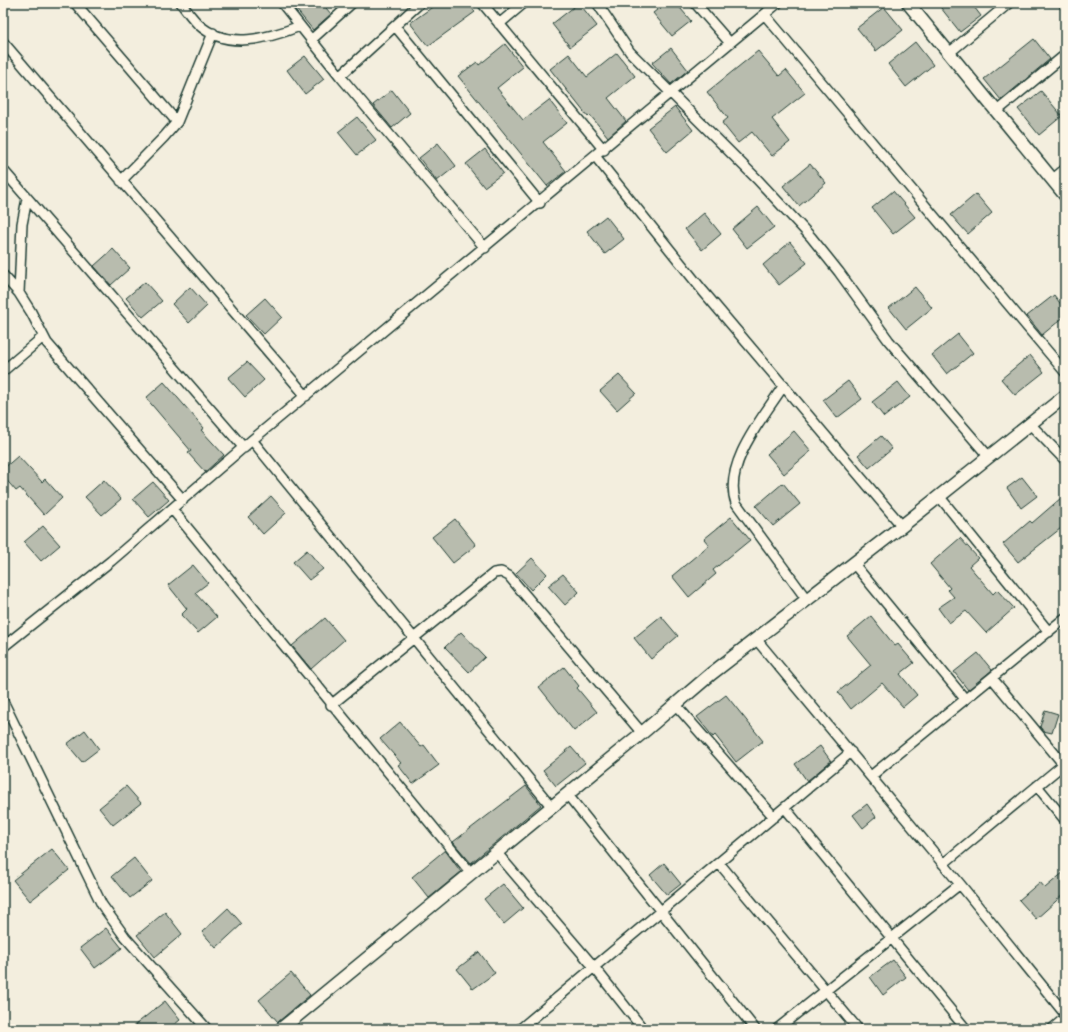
<svg xmlns="http://www.w3.org/2000/svg" width="1068" height="1032" font-family="'Playpen Sans',sans-serif">
	<style>
		.building { fill: #b8bcae; stroke: #1f3d34 }
		.lines { fill: none; stroke-linecap: round; stroke-linejoin: round }
		.street-casing { stroke: #1f3d34; stroke-width: 12 }
		.secondary-casing { stroke: #1f3d34; stroke-width: 15 }
		.street { stroke: #fcf5e5; stroke-width: 9 }
		.secondary { stroke: #fcf5e5; stroke-width: 12 }
	</style>
	<rect width="100%" height="100%" fill="#f3eede"/>
	<filter id="ink" filterUnits="userSpaceOnUse"><feTurbulence type="fractalNoise" baseFrequency=".025" numOctaves="2"/><feDisplacementMap in="SourceGraphic" scale="8" xChannelSelector="R" yChannelSelector="G"/><feConvolveMatrix kernelMatrix="1 2 1 2 8 2 1 2 1" color-interpolation-filters="sRGB"/></filter>
	<g filter="url(#ink)">
		<path class="building" d="M302,3H322L331,14L313,30L295,8Z
			M438,3H468L475,12L428,46L410,23Z
			M579,3L597,26L570,47L552,24Z
			M666,3H676L691,21L672,36L653,13Z
			M937,3H971L981,16L960,32Z
			M884,7L903,30L876,51L857,28Z
			M1034,39L1050,59L1001,100L984,79Z
			M915,42L933,65L906,87L888,64Z
			M505,44L523,67L497,88L523,120L549,100L567,123L543,142L566,171L547,186L458,76L477,62L479,65Z
			M671,48L688,70L671,84L652,63Z
			M758,51L779,76L786,70L805,93L772,119L790,142L772,156L752,132L738,143L722,123L728,118L707,92Z
			M617,53L635,76L608,98L626,121L608,137L590,115L588,117L550,69L569,54L587,77Z
			M305,56L324,79L305,94L287,70Z
			M392,90L410,113L392,128L373,105Z
			M1041,91L1062,116L1039,135L1018,109Z
			M675,107L693,130L667,152L648,128Z
			M357,117L376,140L357,155L338,132Z
			M438,143L456,166L437,181L419,158Z
			M485,149L503,173L484,187L466,164Z
			M810,164L826,183L799,206L783,186Z
			M893,191L915,217L893,234L872,208Z
			M976,194L992,213L968,234L951,215Z
			M758,207L774,227L747,248L732,229Z
			M704,213L721,234L702,250L685,229Z
			M606,216L624,239L605,254L587,231Z
			M790,242L807,263L779,285L763,265Z
			M113,249L130,268L111,285L94,266Z
			M145,282L162,301L143,317L126,298Z
			M190,287L207,306L189,323L172,304Z
			M915,287L932,308L906,329L889,308Z
			M1054,295L1065,310V316L1042,335L1027,316Z
			M265,298L282,317L264,334L246,315Z
			M958,334L973,353L947,374L932,355Z
			M1030,355L1044,372L1015,395L1001,379Z
			M247,362L264,380L245,397L228,378Z
			M619,375L636,393L617,410L600,391Z
			M848,381L862,399L837,418L823,400Z
			M164,382L204,428L201,430L224,455L205,472L188,453L191,451L146,398Z
			M898,382L910,397L884,417L872,402Z
			M794,431L811,451L784,474L767,454Z
			M881,436L892,449L869,468L858,455Z
			M18,456L42,482L45,479L62,498L44,515L20,488L16,491L3,476V469Z
			M1022,477L1037,496L1021,508L1007,488Z
			M104,480L121,499L102,515L85,497Z
			M153,482L169,500L149,517L133,499Z
			M783,483L800,504L773,526L756,506Z
			M271,496L286,513L263,534L248,517Z
			M1061,498L1065,502V525L1018,562L1003,544L1030,521L1032,523Z
			M731,517L750,540L713,570L716,574L689,597L672,576L709,545L704,539Z
			M455,519L476,545L453,563L432,537Z
			M43,526L60,545L41,561L24,542Z
			M960,538L978,558L969,566L993,594L997,590L1014,608L986,633L966,611L949,623L938,608L954,597L948,590L950,588L930,564Z
			M307,550L323,569L309,580L293,562Z
			M532,558L547,574L531,590L516,573Z
			M193,565L208,583L195,593L217,617L198,633L181,615L187,609L168,585Z
			M563,574L579,592L565,605L548,586Z
			M661,616L678,636L651,659L634,638Z
			M871,616L895,646L898,644L914,663L900,674L917,695L903,707L882,683L851,709L838,692L871,665L847,636Z
			M325,618L344,640L311,669L292,646Z
			M461,632L485,657L469,672L445,647Z
			M978,653L992,670L968,690L954,672Z
			M564,667L579,686L577,688L597,712L574,731L539,687Z
			M726,695L763,741L736,762L715,735L713,737L697,717Z
			M1045,710L1058,714L1052,733L1043,731L1040,727Z
			M400,722L421,747L424,745L439,765L413,784L398,765L401,763L380,739Z
			M85,730L99,749L82,762L67,744Z
			M820,746L831,761L807,781L795,764Z
			M571,747L585,763L556,786L543,770Z
			M126,786L141,803L113,825L99,808Z
			M526,786L541,805L471,863L453,842Z
			M867,804L876,817L863,828L853,815Z
			M52,849L69,870L30,901L13,880Z
			M445,850L461,872L429,898L412,877Z
			M134,858L152,881L130,898L112,876Z
			M664,863L681,884L667,895L650,875Z
			M1065,871V893L1036,919L1019,900L1040,882L1045,888Z
			M503,884L523,908L504,924L484,899Z
			M228,908L242,924L216,948L202,932Z
			M165,912L182,934L155,957L137,935Z
			M106,928L122,948L95,968L80,948Z
			M479,952L495,973L473,989L457,969Z
			M893,960L906,977L883,995L870,977Z
			M291,973L310,995L278,1022L259,1000Z
			M165,1001L180,1020L169,1029H130Z"/>
		<g class="lines">
			<g class="street-casing">
				<path id="street" d="M75,3L177,122
					M181,3C186,10 192,18 198,24C227,51 269,38 300,26
					M282,3L340,76L485,248
					M482,3L604,150
					M597,3L630,52L757,179L811,237L839,272L889,341L989,457
					M695,3L730,43
					M1064,3L1065,5
					M765,15L1065,372
					M499,24L524,3
					M395,26L540,203
					M311,40L352,3
					M3,42L306,396
					M949,53L1009,3
					M340,76L420,3
					M997,111L1065,55
					M595,156L703,291L902,526
					M3,170L244,448
					M1052,180L1065,169
					M121,181L164,137L177,122L213,33
					M3,275L19,293L31,312L47,343L183,500
					M19,293L22,224L27,199
					M3,371L43,337
					M784,385C764,416 722,465 736,503L807,600
					M1030,424L1065,460
					M252,440L551,806
					M939,496L1049,632
					M172,509L471,873
					M854,564L965,699
					M756,639L960,884L1065,1014
					M3,647L111,561L252,440L778,3
					M992,678L1064,765
					M3,701L102,905L125,937L207,1029
					M675,704L774,817
					M331,705L494,573L501,572L509,576L642,733
					M871,776L1065,618
					M1037,786L1065,820
					M567,794L755,1029
					M785,808L966,1029
					M496,852L594,967L643,1029
					M719,863L858,1029
					M943,864L1065,763
					M520,1029L851,752
					M777,1029L960,884
					M1052,1029L1065,1018"/>
			</g>
			<g class="secondary-casing">
				<path id="secondary" d="M908,3L1065,195
					M281,1029L642,733L711,674L902,526L1065,396"/>
			</g>
			<use href="#street" class="street"/>
			<use href="#secondary" class="secondary"/>
		</g>
	</g>
	<rect width="1068" height="1032" fill="none" stroke="#fcf5e5" stroke-width="16"/>
	<rect x="8" y="8" width="1052" height="1016" fill="none" stroke="#1f3d34" stroke-width="1.5" filter="url(#ink)"/>
</svg>
